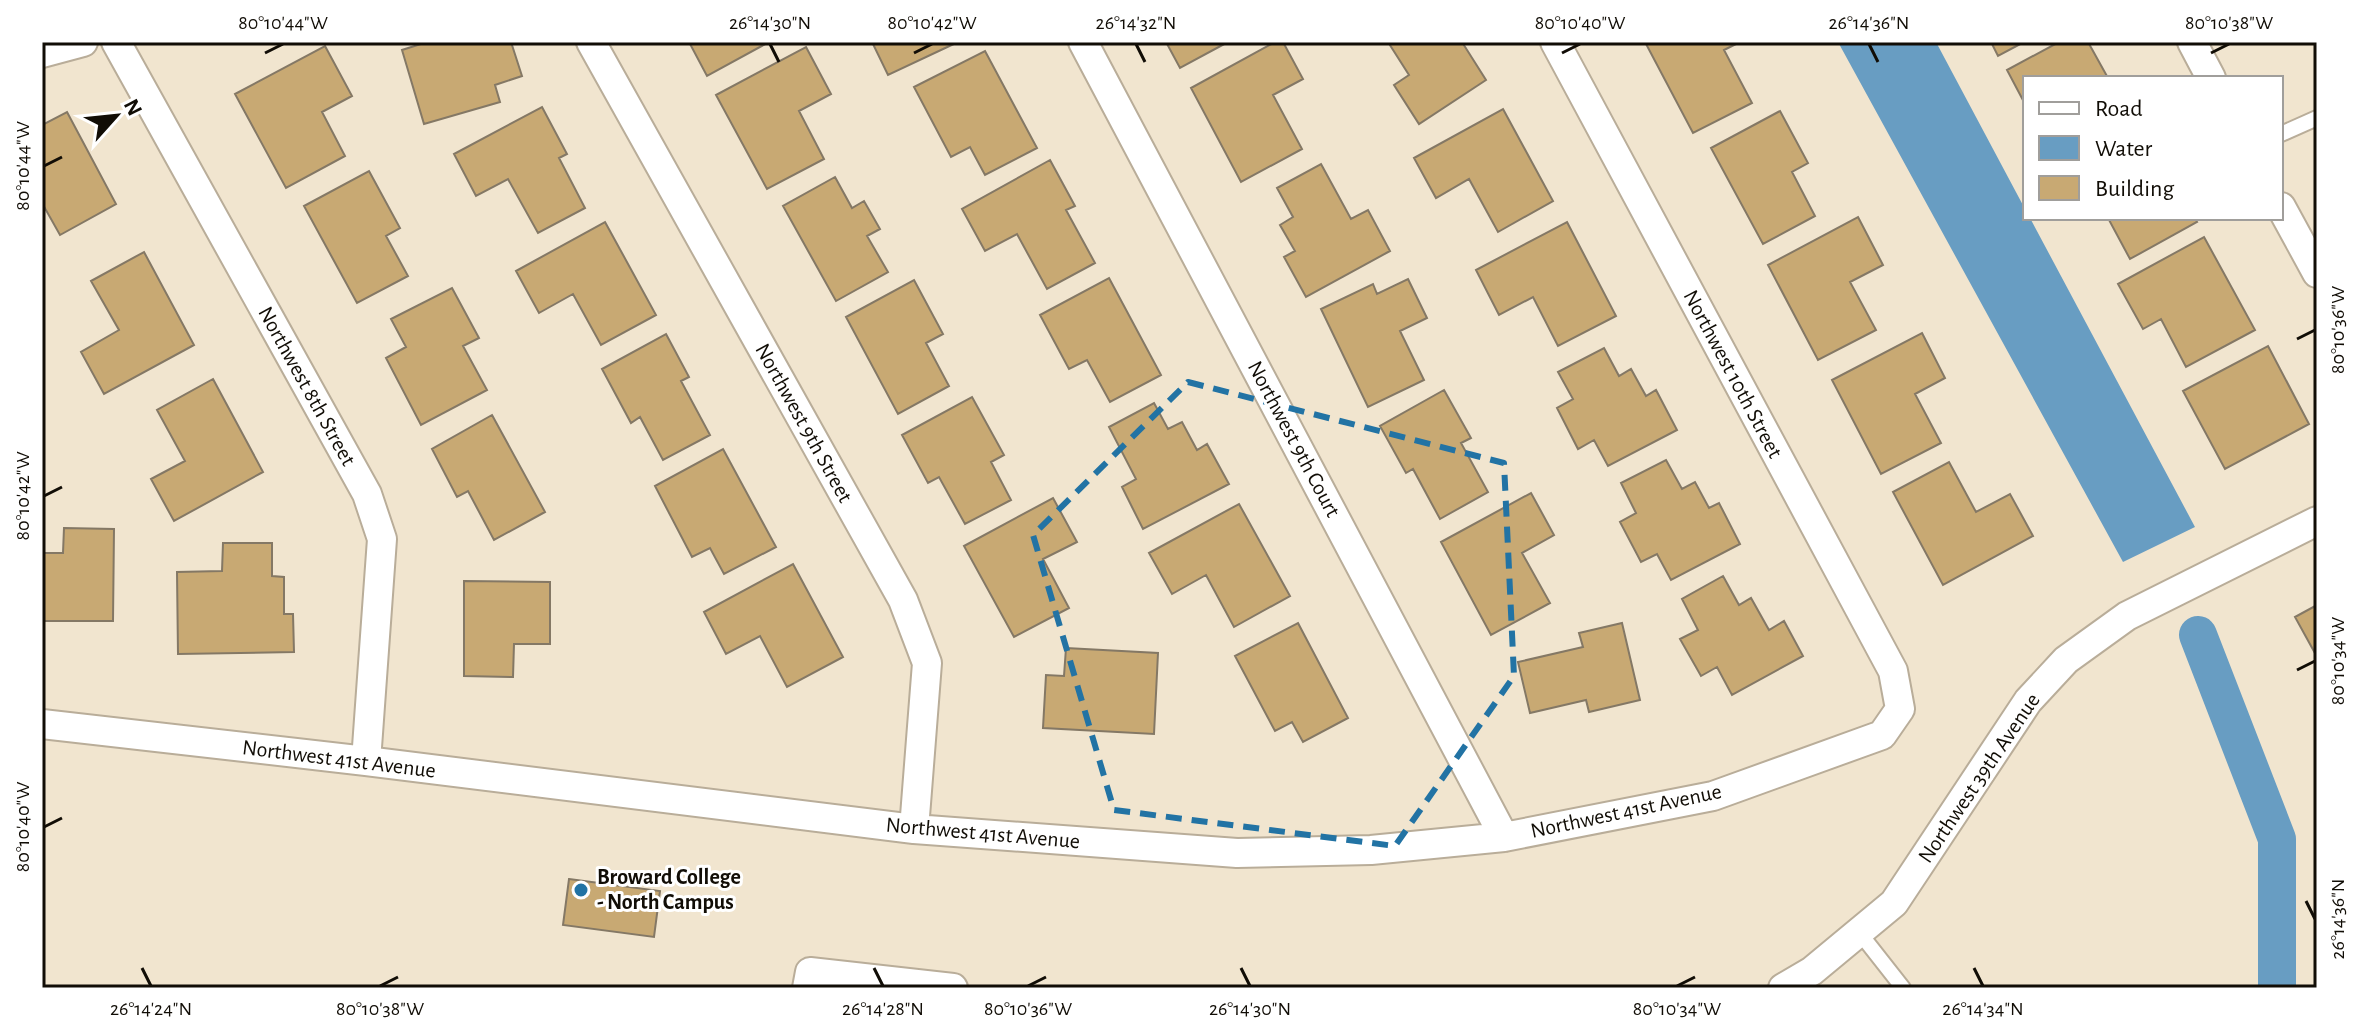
<svg xmlns="http://www.w3.org/2000/svg" width="2359" height="1030" font-family="'Alegreya Sans',sans-serif">
	<style>
		.water { fill: #689dc2 }
		.lines { fill: none; stroke-linecap: round; stroke-linejoin: round }
		.canal { stroke: #689dc2; stroke-width: 38 }
		.building { fill: #c8a973; stroke: #847865; stroke-width: 2 }
		.lane-casing { stroke: #b9ad99; stroke-width: 18 }
		.street-casing { stroke: #b9ad99; stroke-width: 32 }
		.lane { stroke: #fff; stroke-width: 14 }
		.street { stroke: #fff; stroke-width: 28 }
		.marked { fill: none; stroke: #2273a4; stroke-width: 6; stroke-dasharray: 16 10; stroke-linejoin: round }
		.ticks { fill: none; stroke: #110d06; stroke-width: 3 }
		.poi-dot { fill: #2273a4; stroke: #fff; stroke-width: 3 }
		.labels { text-anchor: middle; dominant-baseline: central; stroke-width: 6; stroke-linejoin: round; paint-order: stroke }
		.street-label { font-size: 22px; fill: #110d06; stroke: #fff }
		.poi-label { font-size: 22px; font-weight: bold; fill: #110d06; stroke: #fff; text-anchor: start }
		.neatline { fill: none; stroke: #110d06; stroke-width: 3 }
		.ticks-label { font-size: 20px; text-anchor: middle; fill: #110d06 }
	</style>
	<rect width="100%" height="100%" fill="#f1e5cf"/>
	<path class="water" d="M1838,42H1936L2025,209V218H2030L2195,527L2123,562Z"/>
	<g class="lines">
		<path class="canal" d="M2198,635L2277,839V988"/>
	</g>
	<path class="building" d="M427,42H511L522,76L495,85L500,102L424,124L402,50Z
		M689,42H769L707,76Z
		M872,42H958L888,75Z
		M1166,42H1228L1180,68Z
		M1275,42H1283L1303,79L1273,95L1302,149L1241,182L1191,88Z
		M1388,42H1450L1451,44L1462,42L1486,80L1419,124L1394,85L1409,75Z
		M1645,42H1740L1724,50L1752,103L1693,133Z
		M1991,42H2024L1998,56Z
		M2059,42H2088L2108,78H2025V104L2007,70Z
		M325,46L352,96L322,112L345,156L286,188L235,94Z
		M806,47L831,94L799,111L824,159L767,189L716,95Z
		M985,51L1037,148L985,175L970,147L951,157L914,87Z
		M542,107L567,154L559,158L585,208L538,233L508,179L476,196L454,154Z
		M1503,109L1553,201L1498,232L1469,179L1436,198L1414,158Z
		M1780,111L1808,163L1792,172L1815,216L1763,244L1711,148Z
		M67,112L116,204L60,235L42,203V125Z
		M1050,160L1075,206L1066,210L1095,263L1047,289L1017,234L985,251L962,209Z
		M1321,164L1351,219L1368,210L1390,251L1306,297L1284,257L1295,251L1280,225L1293,217L1277,188Z
		M369,171L400,228L386,236L408,276L357,303L304,206Z
		M835,177L852,208L864,201L880,229L867,236L888,272L836,301L783,206Z
		M1858,217L1883,265L1850,282L1876,330L1818,360L1768,265Z
		M2108,218H2194L2197,222L2130,259Z
		M605,222L656,315L601,345L573,294L539,313L516,271Z
		M1567,222L1616,316L1558,346L1533,297L1499,315L1476,270Z
		M2204,237L2255,330L2186,367L2161,319L2143,329L2118,284Z
		M144,252L194,345L104,394L81,352L119,330L91,281Z
		M1109,278L1161,375L1110,402L1087,360L1069,369L1040,315Z
		M1408,279L1427,318L1400,331L1424,380L1368,407L1321,309L1373,284L1377,294Z
		M914,280L943,334L926,343L949,386L898,414L846,317Z
		M452,288L479,338L463,346L487,390L421,425L386,358L406,347L391,319Z
		M1922,333L1945,378L1915,394L1941,443L1881,474L1832,380Z
		M666,334L689,377L681,381L710,435L663,460L640,417L631,423L602,369Z
		M2268,346L2309,424L2225,469L2183,391Z
		M1604,348L1619,376L1631,369L1646,396L1656,390L1677,430L1608,466L1594,440L1578,449L1557,408L1573,399L1558,372Z
		M213,379L263,472L174,521L151,479L185,461L157,410Z
		M1444,390L1471,438L1461,443L1488,492L1440,519L1413,469L1406,473L1380,426Z
		M972,397L1004,455L991,462L1011,500L965,524L939,477L928,483L902,435Z
		M1154,403L1168,429L1182,422L1197,450L1207,444L1229,484L1143,529L1122,487L1136,479L1109,427Z
		M492,415L545,512L494,540L468,491L457,497L432,449Z
		M723,449L776,547L724,574L710,548L692,557L655,486Z
		M1666,460L1682,489L1695,482L1709,508L1719,503L1740,544L1671,580L1657,554L1641,562L1620,522L1636,513L1621,483Z
		M1949,462L1976,512L2010,494L2033,536L1943,585L1893,492Z
		M1531,493L1554,535L1522,553L1550,603L1491,635L1441,542Z
		M1053,498L1077,542L1043,559L1069,608L1014,637L964,546Z
		M1239,504L1290,596L1234,627L1206,575L1172,594L1149,553Z
		M64,528L114,529L113,621H42V553H63Z
		M223,543H272V576L284,577V614H293L294,652L178,654L177,572L222,571Z
		M793,564L843,657L787,687L760,636L726,654L704,612Z
		M1723,576L1739,605L1751,598L1769,630L1784,621L1803,656L1732,695L1717,667L1701,676L1680,639L1698,630L1682,599Z
		M464,581L550,582V644H514L513,677L464,676Z
		M2317,605V654L2316,655L2295,617Z
		M1298,623L1348,718L1303,742L1292,722L1275,731L1235,656Z
		M1622,623L1640,700L1589,712L1586,700L1530,713L1518,662L1583,647L1579,633Z
		M1066,648L1158,653L1154,734L1043,728L1046,675L1064,676Z
		M569,879L660,891L654,937L563,925Z"/>
	<g class="lines">
		<g class="lane-casing">
			<path id="lane" d="M2281,134L2317,118
				M1859,932L1903,988"/>
		</g>
		<g class="street-casing">
			<path id="street" d="M116,42L367,494L382,539L366,761
				M591,42L903,600L927,663L914,829
				M1083,42L1504,837
				M2192,42L2211,78
				M42,53L83,42
				M2281,207L2317,273
				M42,724L366,761L914,829L1237,853L1371,850L1504,837L1713,796L1882,735L1900,709L1893,671L1555,42
				M807,988L810,972L953,988
				M1783,988L1812,971L1894,903L2028,701L2066,660L2127,616L2317,521"/>
		</g>
		<use href="#lane" class="lane"/>
		<use href="#street" class="street"/>
	</g>
	<path class="marked" d="M1188,382L1504,463L1514,676L1395,846L1114,810L1033,535Z"/>
	<path class="ticks" d="M770,44L779,62M1136,44L1145,62M1869,44L1878,62M265,53L283,44M914,53L932,44M1562,53L1580,44M2211,53L2229,44M44,166L62,157M2297,339L2315,330M44,496L62,487M2297,670L2315,661M44,827L62,818M2306,901L2315,919M142,968L151,986M874,968L883,986M1241,968L1250,986M1974,968L1983,986M380,986L398,977M1028,986L1046,977M1677,986L1695,977"/>
	<circle class="poi-dot" cx="581" cy="890" r="8"/>
	<g class="labels">
		<g class="street-label">
			<text transform="translate(1733 374) rotate(62)">Northwest 10th Street</text>
			<text transform="translate(307 386) rotate(61)">Northwest 8th Street</text>
			<text transform="translate(804 423) rotate(61)">Northwest 9th Street</text>
			<text transform="translate(1294 439) rotate(62)">Northwest 9th Court</text>
			<text transform="translate(339 759) rotate(7)">Northwest 41st Avenue</text>
			<text transform="translate(1979 778) rotate(-56)">Northwest 39th Avenue</text>
			<text transform="translate(1626 811) rotate(-12)">Northwest 41st Avenue</text>
			<text transform="translate(983 833) rotate(5)">Northwest 41st Avenue</text>
		</g>
		<g class="poi-label">
			<text x="597" y="877">Broward College<tspan x="597" dy="25">- North Campus</tspan></text>
		</g>
	</g>
	<rect width="2359" height="1030" fill="none" stroke="#ffffff" stroke-width="88"/>
	<rect x="2023" y="76" width="260" height="144" fill="#ffffff" stroke="#a09e9b" stroke-width="2"/>
	<rect x="2039" y="102" width="40" height="12" fill="#ffffff" stroke="#a09e9b" stroke-width="2"/>
	<text x="2095" y="116" font-size="24" fill="#110d06">Road</text>
	<rect x="2039" y="136" width="40" height="24" fill="#689dc2" stroke="#a09e9b" stroke-width="2"/>
	<text x="2095" y="156" font-size="24" fill="#110d06">Water</text>
	<rect x="2039" y="176" width="40" height="24" fill="#c8a973" stroke="#a09e9b" stroke-width="2"/>
	<text x="2095" y="196" font-size="24" fill="#110d06">Building</text>
	<g transform="translate(116 116) rotate(63)" stroke="#ffffff" stroke-width="6" paint-order="stroke">
	<path d="M0-6L14 30L0 20L-14 30Z" fill="#110d06"/>
	<text y="-12" font-size="22" font-weight="bold" text-anchor="middle" fill="#110d06">N</text>
	</g>
	<rect x="44" y="44" width="2271" height="942" class="neatline"/>
	<g class="ticks-label">
		<text x="283" y="29">80°10'44"W</text>
		<text x="770" y="29">26°14'30"N</text>
		<text x="932" y="29">80°10'42"W</text>
		<text x="1136" y="29">26°14'32"N</text>
		<text x="1580" y="29">80°10'40"W</text>
		<text x="1869" y="29">26°14'36"N</text>
		<text x="2229" y="29">80°10'38"W</text>
		<text transform="translate(22 166) rotate(-90)" y="7">80°10'44"W</text>
		<text transform="translate(2337 330) rotate(-90)" y="7">80°10'36"W</text>
		<text transform="translate(22 496) rotate(-90)" y="7">80°10'42"W</text>
		<text transform="translate(2337 661) rotate(-90)" y="7">80°10'34"W</text>
		<text transform="translate(22 827) rotate(-90)" y="7">80°10'40"W</text>
		<text transform="translate(2337 919) rotate(-90)" y="7">26°14'36"N</text>
		<text x="151" y="1015">26°14'24"N</text>
		<text x="380" y="1015">80°10'38"W</text>
		<text x="883" y="1015">26°14'28"N</text>
		<text x="1028" y="1015">80°10'36"W</text>
		<text x="1250" y="1015">26°14'30"N</text>
		<text x="1677" y="1015">80°10'34"W</text>
		<text x="1983" y="1015">26°14'34"N</text>
	</g>
</svg>
